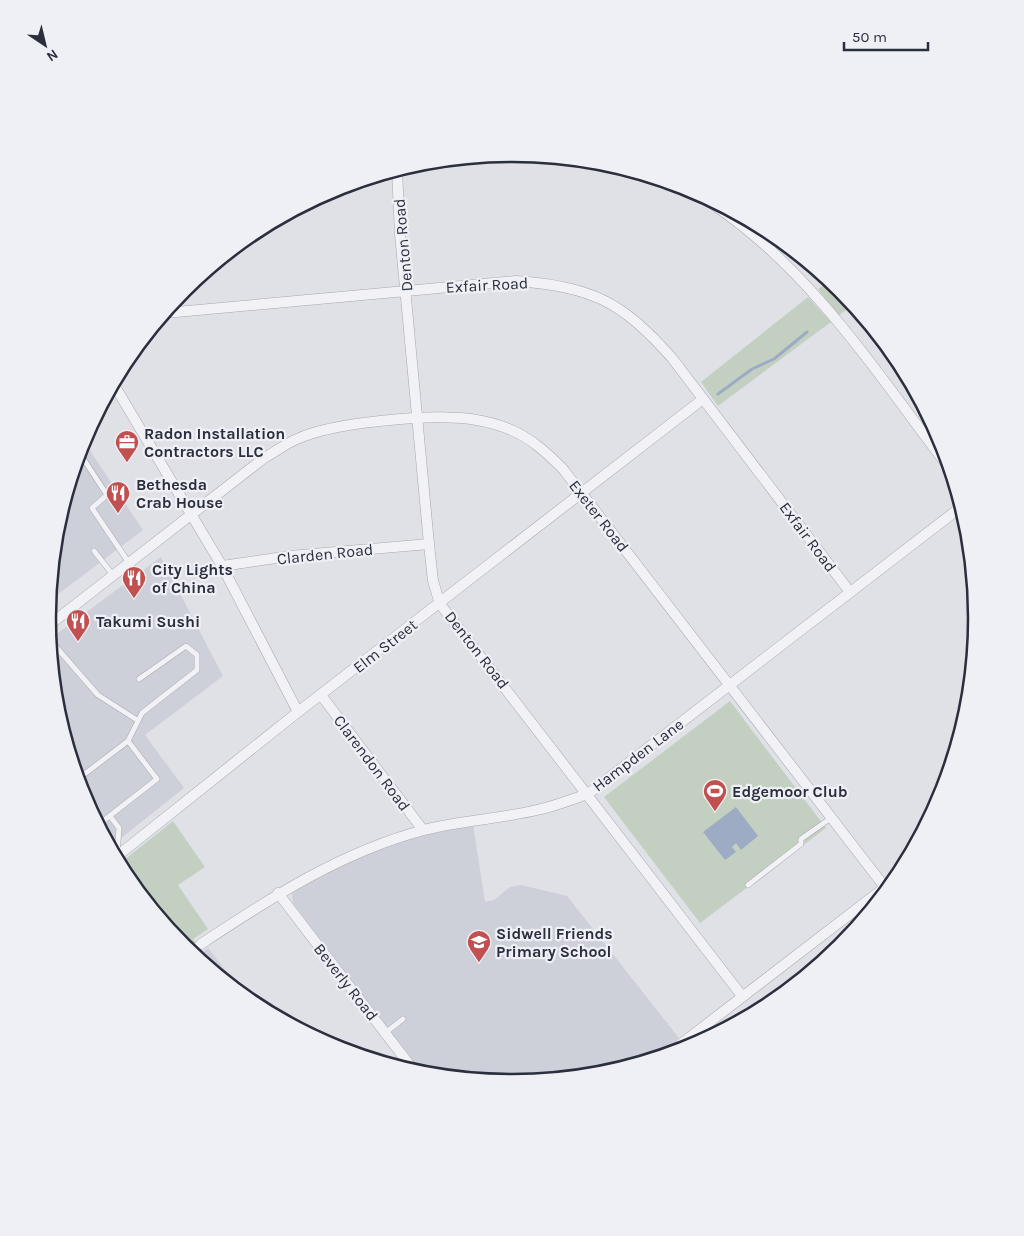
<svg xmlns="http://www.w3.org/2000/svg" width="1024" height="1236" font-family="Karla,sans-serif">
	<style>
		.built { fill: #ced0d9 }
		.green { fill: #c3d0c1 }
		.water { fill: #9eabc4 }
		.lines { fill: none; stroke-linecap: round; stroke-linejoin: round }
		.stream { stroke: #9eabc4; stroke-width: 3 }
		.service-casing { stroke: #a5a8b1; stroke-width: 6 }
		.pedestrian-casing { stroke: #a5a8b1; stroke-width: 9 }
		.minor-casing { stroke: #a5a8b1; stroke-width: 11 }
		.service { stroke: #f2f2f6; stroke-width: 5 }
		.pedestrian { stroke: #f2f2f6; stroke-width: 8 }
		.minor { stroke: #f2f2f6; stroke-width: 10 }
		.labels { text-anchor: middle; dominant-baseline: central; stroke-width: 4.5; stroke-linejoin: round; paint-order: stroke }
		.street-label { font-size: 16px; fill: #2a2e3d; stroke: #eff0f5 }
		.poi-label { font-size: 16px; font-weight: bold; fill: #2a2e3d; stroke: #eff0f5; text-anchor: start }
		.rim { fill: none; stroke: #2a2e3d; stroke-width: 2.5 }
	</style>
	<rect width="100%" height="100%" fill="#dfe1e7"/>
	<path class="built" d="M83,440L143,530L49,601L56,527Z
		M161,557L223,676L145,735L184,788L110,847L83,795L56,708L50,639Z
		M473,824L485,902L494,900L510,887L521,885L567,896L679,1038L653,1058L602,1074L512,1082L423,1074L293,903L292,894L297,887L366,854L411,839Z
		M208,948L247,998L196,957Z"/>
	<path class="green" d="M830,281L853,305L838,316L818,289Z
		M808,297L831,322L718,406L701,382Z
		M730,701L826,828L700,923L604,797Z
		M173,821L205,867L178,885L208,929L193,939L203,952L196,957L183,946L126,876L119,864Z"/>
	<path class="water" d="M736,807L758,836L741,850L736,843L732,847L736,852L725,860L703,832Z"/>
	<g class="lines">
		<path class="stream" d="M718,394L752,369L774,359L807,332"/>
		<g class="service-casing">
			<path id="service" d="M79,452L107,495L92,508L129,563
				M94,551L113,575
				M50,640L98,695L137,720
				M78,779L128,741L142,713L197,670V655L186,646L139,679
				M110,816L119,828L117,855
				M98,825L157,779L128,741
				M748,885L801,844V839L831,818
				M385,1033L403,1019"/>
		</g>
		<g class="pedestrian-casing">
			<path id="pedestrian" d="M189,951L201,944"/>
		</g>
		<g class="minor-casing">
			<path id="minor" d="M397,170L400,234L429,544L433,581L440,604L742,996
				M663,181C679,188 697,194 711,203C811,269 878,375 950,469
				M165,313L516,281C593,287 621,301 672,358L850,592
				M113,383L222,566L298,712
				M222,566L290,556L429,544
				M48,626L264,458C275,452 285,444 297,439C334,422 429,414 471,419C484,421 498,424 511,430C531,438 548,454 563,469L887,890
				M321,695L423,830
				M116,857L298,712L703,399
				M278,893L415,1072
				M201,944C272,897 341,852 424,830C463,820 502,819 541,809C556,806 572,799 588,794L961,507
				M668,1054L897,878"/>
		</g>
		<use href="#service" class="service"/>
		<use href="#pedestrian" class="pedestrian"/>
		<use href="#minor" class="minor"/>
	</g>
	<defs>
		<g id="office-pin" transform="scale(1.25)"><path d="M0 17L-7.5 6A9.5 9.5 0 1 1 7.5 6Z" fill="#c15051" stroke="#eff0f5"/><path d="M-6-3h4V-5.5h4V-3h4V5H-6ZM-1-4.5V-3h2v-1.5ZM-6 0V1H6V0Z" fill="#fff"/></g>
		<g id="restaurant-pin" transform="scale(1.25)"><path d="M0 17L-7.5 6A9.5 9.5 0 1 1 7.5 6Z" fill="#c15051" stroke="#eff0f5"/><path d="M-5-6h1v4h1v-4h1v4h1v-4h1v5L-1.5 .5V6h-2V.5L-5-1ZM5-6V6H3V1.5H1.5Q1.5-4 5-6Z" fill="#fff"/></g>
		<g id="stadium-pin" transform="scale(1.25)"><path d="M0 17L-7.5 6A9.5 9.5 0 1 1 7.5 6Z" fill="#c15051" stroke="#eff0f5"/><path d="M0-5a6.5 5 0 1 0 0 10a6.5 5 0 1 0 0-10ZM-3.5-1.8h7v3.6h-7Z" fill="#fff"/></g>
		<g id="school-pin" transform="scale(1.25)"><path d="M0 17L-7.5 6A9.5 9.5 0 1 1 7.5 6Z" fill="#c15051" stroke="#eff0f5"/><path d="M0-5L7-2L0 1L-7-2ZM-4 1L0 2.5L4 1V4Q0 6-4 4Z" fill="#fff"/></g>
	</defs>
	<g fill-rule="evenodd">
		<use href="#office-pin" x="127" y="442"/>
		<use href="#restaurant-pin" x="118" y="493"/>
		<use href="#restaurant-pin" x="134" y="578"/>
		<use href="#restaurant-pin" x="78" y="621"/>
		<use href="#stadium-pin" x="715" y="791"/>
		<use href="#school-pin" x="479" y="942"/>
	</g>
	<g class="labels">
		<g class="street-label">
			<text transform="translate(403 245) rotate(-95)">Denton Road</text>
			<text transform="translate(487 285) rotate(-3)">Exfair Road</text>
			<text transform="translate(599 516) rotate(52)">Exeter Road</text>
			<text transform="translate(808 537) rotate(53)">Exfair Road</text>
			<text transform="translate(325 554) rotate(-6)">Clarden Road</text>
			<text transform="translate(385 646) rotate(-38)">Elm Street</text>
			<text transform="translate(477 650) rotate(52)">Denton Road</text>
			<text transform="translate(638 755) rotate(-37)">Hampden Lane</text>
			<text transform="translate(372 763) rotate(53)">Clarendon Road</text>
			<text transform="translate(346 982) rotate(52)">Beverly Road</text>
		</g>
		<g class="poi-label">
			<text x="144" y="433">Radon Installation<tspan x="144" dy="18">Contractors LLC</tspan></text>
			<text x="136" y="484">Bethesda<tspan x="136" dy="18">Crab House</tspan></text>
			<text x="152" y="569">City Lights<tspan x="152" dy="18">of China</tspan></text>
			<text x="96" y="621">Takumi Sushi</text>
			<text x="732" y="791">Edgemoor Club</text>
			<text x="496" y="933">Sidwell Friends<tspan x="496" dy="18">Primary School</tspan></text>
		</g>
	</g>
	<path d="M0 0H1024V1236H0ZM56 618a456 456 0 1 1 912 0a456 456 0 1 1-912 0Z" fill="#eff0f5" fill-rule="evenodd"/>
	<path class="rim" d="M56 618a456 456 0 1 1 912 0a456 456 0 1 1-912 0Z"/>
	<g transform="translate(45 45) rotate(145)" stroke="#eff0f5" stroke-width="4" paint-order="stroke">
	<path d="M0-4L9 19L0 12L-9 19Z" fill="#2a2e3d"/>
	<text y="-8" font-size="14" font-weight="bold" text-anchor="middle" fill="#2a2e3d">N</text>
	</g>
	<path d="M844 42v8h84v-8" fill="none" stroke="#2a2e3d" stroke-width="2.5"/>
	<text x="852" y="42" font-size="15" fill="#2a2e3d" stroke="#eff0f5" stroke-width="4" paint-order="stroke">50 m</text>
</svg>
